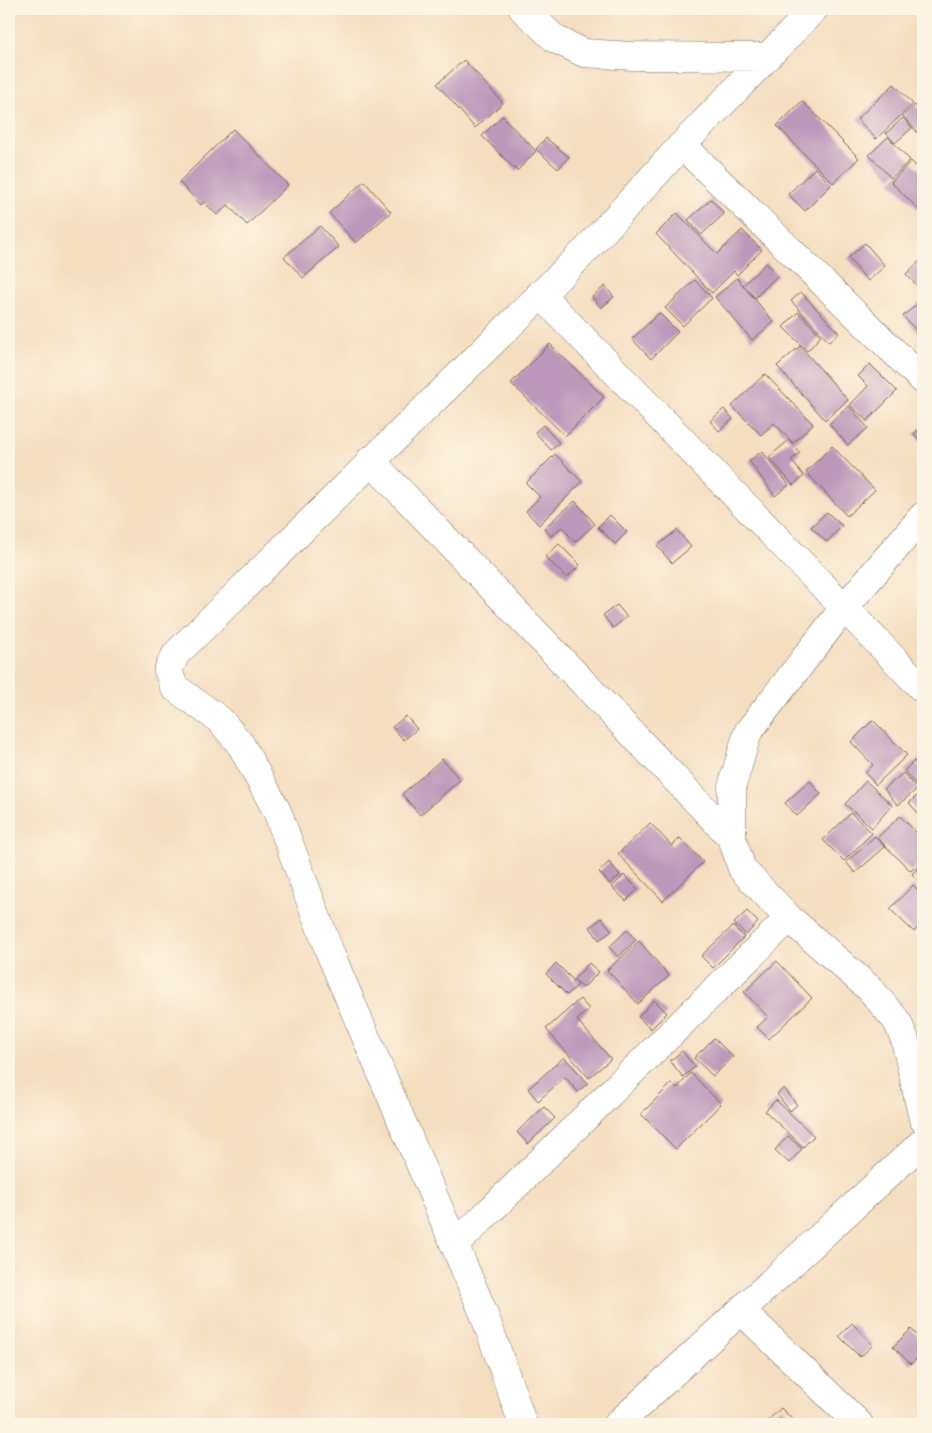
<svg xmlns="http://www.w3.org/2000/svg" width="932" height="1433" font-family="'Gentium Book Plus',serif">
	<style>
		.building { fill: #bb98ba }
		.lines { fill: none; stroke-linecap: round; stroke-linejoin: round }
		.minor-casing { stroke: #7c6957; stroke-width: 29 }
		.minor { stroke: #fff; stroke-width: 28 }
	</style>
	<rect width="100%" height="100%" fill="#fcf5e5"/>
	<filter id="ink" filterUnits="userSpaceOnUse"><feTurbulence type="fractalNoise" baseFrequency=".02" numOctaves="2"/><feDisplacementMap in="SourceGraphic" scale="10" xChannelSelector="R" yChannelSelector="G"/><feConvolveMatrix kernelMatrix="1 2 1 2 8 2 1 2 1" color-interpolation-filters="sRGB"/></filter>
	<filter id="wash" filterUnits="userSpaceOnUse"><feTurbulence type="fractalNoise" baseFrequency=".0096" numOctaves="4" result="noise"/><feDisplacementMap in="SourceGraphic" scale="20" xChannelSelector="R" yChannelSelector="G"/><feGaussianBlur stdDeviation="1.12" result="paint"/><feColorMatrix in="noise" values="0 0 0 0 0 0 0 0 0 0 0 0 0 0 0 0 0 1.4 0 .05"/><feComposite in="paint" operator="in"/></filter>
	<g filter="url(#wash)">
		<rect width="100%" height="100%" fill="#f4dec0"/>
		<g id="blocks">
			<path class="building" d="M464,60L503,103L475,128L437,84Z
				M894,84L913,104L876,139L857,119Z
				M802,101L859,158L833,183L777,126Z
				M915,105L923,114V139L903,116Z
				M502,116L536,151L517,171L482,136Z
				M903,118L912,128L895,143L886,133Z
				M233,129L288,185L247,225L228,205L217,215L204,202L201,205L179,182Z
				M888,137L910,160L891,178L869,155Z
				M546,138L569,157L558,169L536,149Z
				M911,161L923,173V214L891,182Z
				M815,168L831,185L805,211L788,194Z
				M364,181L391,212L356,243L329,213Z
				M711,199L724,214L701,235L688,220Z
				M677,213L717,254L742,230L762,250L737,275L734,271L712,293L656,234Z
				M320,226L339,247L303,278L284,257Z
				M865,243L885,266L868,281L848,258Z
				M923,258V292L906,274Z
				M766,263L778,275L755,298L743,285Z
				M737,278L774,322L752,340L715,297Z
				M695,280L712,298L683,326L665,308Z
				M605,286L614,297L601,308L592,297Z
				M801,292L839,333L829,342L791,301Z
				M922,300L923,334L921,336L903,316Z
				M798,312L821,336L807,351L783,327Z
				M659,313L678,332L651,359L632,339Z
				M550,344L604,397L565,436L511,383Z
				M800,346L848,400L825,420L777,366Z
				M870,364L897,391L867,421L850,405L868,386L858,376Z
				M765,374L813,424L793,443L774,423L761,435L732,406Z
				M849,406L868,428L848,445L829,424Z
				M724,409L733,419L719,431L710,421Z
				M543,425L559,443L551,450L535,432Z
				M923,426V444L914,434Z
				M789,440L800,453L791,460L804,476L793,485L769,457Z
				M832,446L875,490L847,516L806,472Z
				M762,451L789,485L775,496L749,461Z
				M555,454L582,482L539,525L526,511L540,497L526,483Z
				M575,501L595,524L575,542L562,527L551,536L544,528Z
				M827,512L842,526L827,542L811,527Z
				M610,515L627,532L615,544L598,527Z
				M677,530L691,547L672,563L657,546Z
				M559,544L580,565L567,578L545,557Z
				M923,587V597L918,592Z
				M617,605L627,617L613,628L603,615Z
				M406,716L417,729L404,740L392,727Z
				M873,720L907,755L876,785L865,773L873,765L851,742Z
				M923,755V768L916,762Z
				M442,759L460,780L420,815L402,794Z
				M914,761L923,771V784L919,788L904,771Z
				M903,773L917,789L898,805L884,789Z
				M810,781L821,794L797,816L785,803Z
				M866,781L892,805L872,828L845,804Z
				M923,790V818L909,803Z
				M851,813L872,833L844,861L823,840Z
				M900,816L923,839V859L911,871L877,838Z
				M650,823L672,846L680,838L703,862L663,901L618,854Z
				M875,836L885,847L855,873L846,862Z
				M609,862L620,875L610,884L599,872Z
				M923,862V886L912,874Z
				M624,875L638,889L626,901L612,887Z
				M913,885L923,895V922L914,932L890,909Z
				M747,911L758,922L746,935L734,923Z
				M602,918L612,931L599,940L590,927Z
				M733,926L744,937L713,968L701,956Z
				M627,930L636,940L618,957L609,947Z
				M639,941L669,976L638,1004L607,970Z
				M777,961L812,998L769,1039L757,1027L768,1017L744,992Z
				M556,963L578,985L567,995L546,974Z
				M589,963L599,972L583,988L574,979Z
				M580,999L589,1009L577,1020L611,1059L589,1078L546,1029Z
				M654,1000L667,1013L651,1029L638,1017Z
				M714,1038L733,1057L713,1076L694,1058Z
				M682,1051L695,1067L683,1077L670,1061Z
				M564,1057L588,1083L578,1092L565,1077L538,1101L528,1089Z
				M691,1073L721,1104L676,1149L641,1114L672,1083L677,1088Z
				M784,1088L797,1105L790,1111L777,1094Z
				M776,1100L814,1136L803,1147L765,1111Z
				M544,1107L555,1118L528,1144L517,1132Z
				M788,1136L802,1149L789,1163L775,1150Z
				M852,1323L873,1345L860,1357L839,1336Z
				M911,1329L923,1341V1352L911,1364L893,1347Z
				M781,1408L797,1424H764Z"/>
		</g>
	</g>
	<g filter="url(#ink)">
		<use href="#blocks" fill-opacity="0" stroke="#7c6957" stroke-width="1"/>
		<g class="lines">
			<g class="minor-casing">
				<path id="minor" d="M523,9L555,39L584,53L632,56L768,57
					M682,145L923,380
					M540,294L923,689
					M370,460L732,838
					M923,516L844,608L748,732L732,786V838L742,869L789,918L870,989L897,1021L905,1040L923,1119
					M455,1245L789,918
					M742,1311L859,1424
					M523,1424L484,1314L330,953L277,811L241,745L220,720L174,687L168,670L176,654L587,249L682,145L814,9
					M618,1424L923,1142"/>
			</g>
			<use href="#minor" class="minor"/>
		</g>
	</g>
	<rect width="932" height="1433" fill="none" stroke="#fcf5e5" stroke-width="30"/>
</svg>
